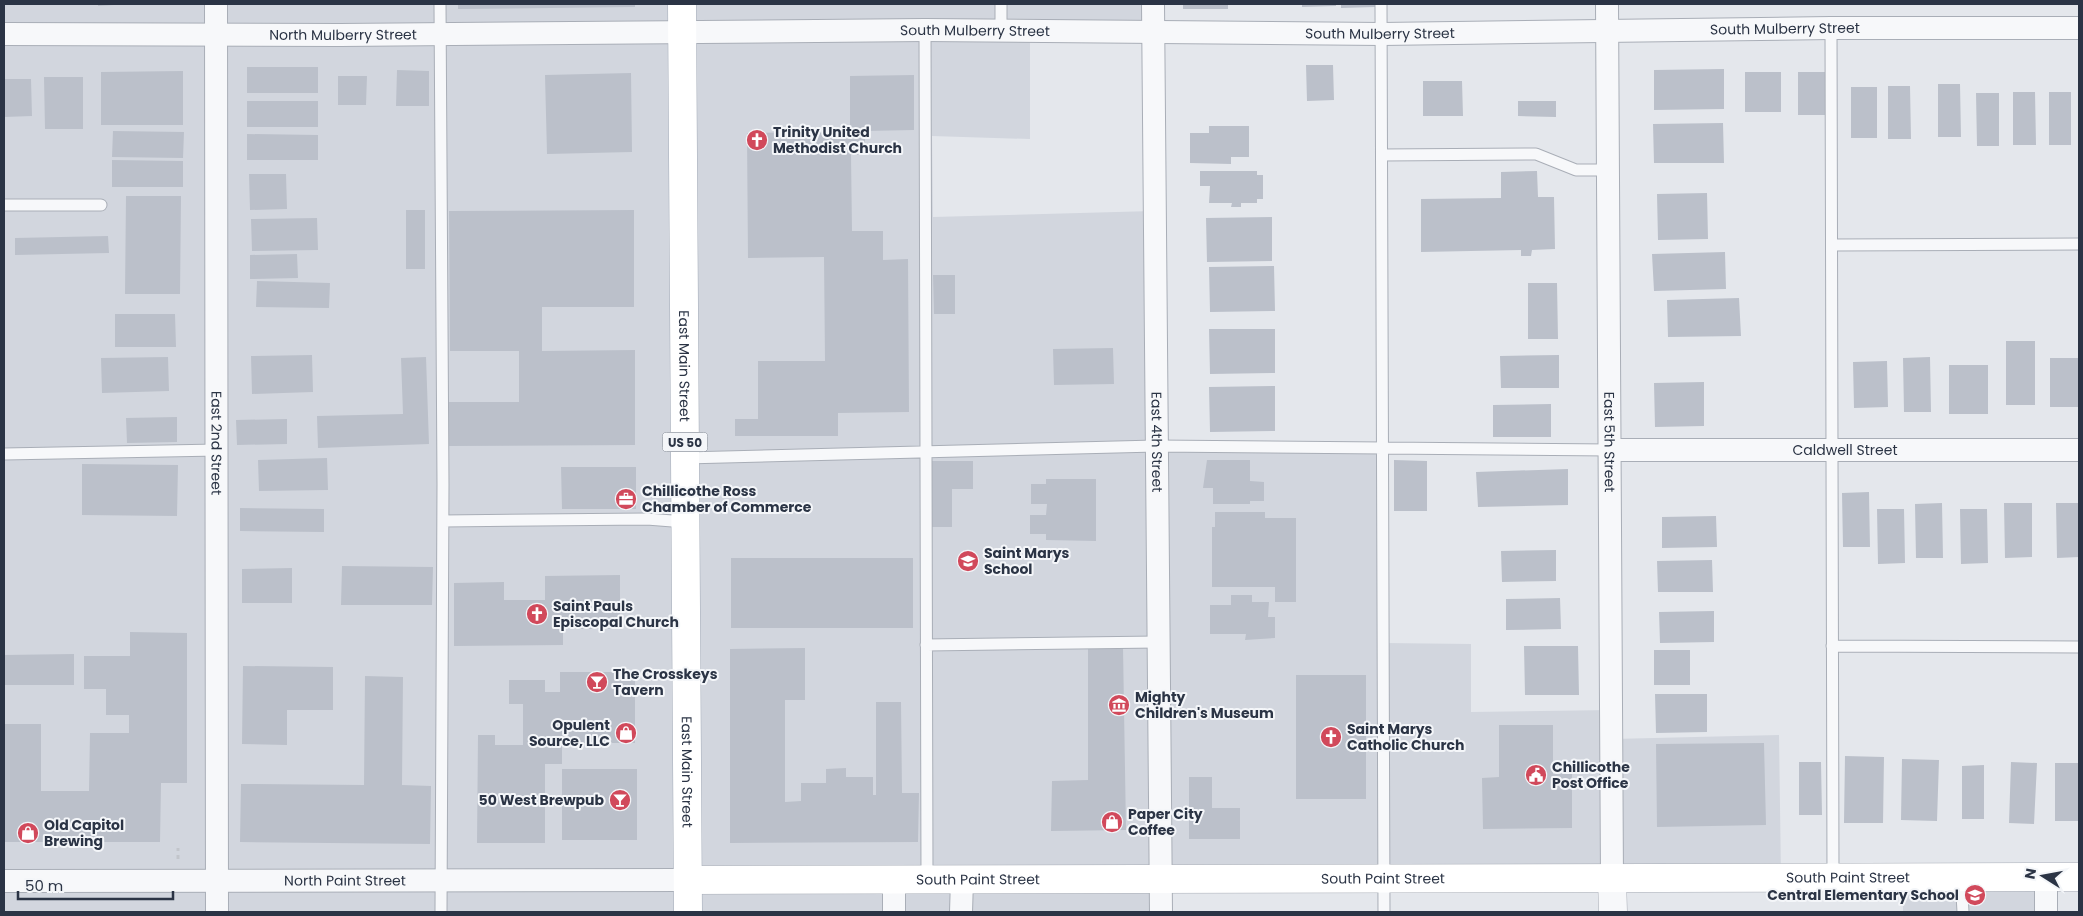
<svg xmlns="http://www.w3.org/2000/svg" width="2083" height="916" font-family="Poppins,sans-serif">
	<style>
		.built { fill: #d2d6de }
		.building { fill: #bbc0ca }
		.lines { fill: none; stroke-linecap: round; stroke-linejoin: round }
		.service-casing { stroke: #a9aeb7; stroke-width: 13 }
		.minor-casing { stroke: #a9aeb7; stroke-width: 24 }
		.tertiary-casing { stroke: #a9aeb7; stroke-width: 29 }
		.secondary-casing { stroke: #a9aeb7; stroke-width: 29 }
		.primary-casing { stroke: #a3abb8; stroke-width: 29 }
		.path { stroke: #c2c5cb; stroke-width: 3; stroke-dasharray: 4 4; stroke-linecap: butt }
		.service { stroke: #f7f8fa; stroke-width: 11 }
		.minor { stroke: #f7f8fa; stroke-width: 22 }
		.tertiary { stroke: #f7f8fa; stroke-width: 28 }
		.secondary { stroke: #fff; stroke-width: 28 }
		.primary { stroke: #fff; stroke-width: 28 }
		.labels { text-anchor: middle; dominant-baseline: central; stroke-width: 4; stroke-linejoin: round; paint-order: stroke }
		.shield { fill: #f4f6f9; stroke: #676e7b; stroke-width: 1 }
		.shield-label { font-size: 12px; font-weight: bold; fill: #2b3445 }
		.street-label { font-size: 14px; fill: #2b3445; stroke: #f4f6f9 }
		.poi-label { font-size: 14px; font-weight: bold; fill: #2b3445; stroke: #f4f6f9; text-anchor: start }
	</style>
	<rect width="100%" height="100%" fill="#e4e7ec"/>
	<path class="built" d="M4,4H1153V33L1030,31V139L932,136L933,217L1153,211L1156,446L1383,448L1384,643L1471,644V712L1611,710L1612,739L1779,735L1781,877L1161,879V912H4Z
		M1903,877H2046V912H1903Z"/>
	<path class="building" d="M98,4H114V5L98,6Z
		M458,4H635V7L458,9Z
		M1183,4H1228V9H1183Z
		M1302,4H1336V6L1302,7Z
		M1341,4H1375V7L1341,8Z
		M1306,65H1333L1334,100L1307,101Z
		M247,67H318V93H247Z
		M1724,69V109L1654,110V70Z
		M397,70L429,71V106H396Z
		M183,71V125H101V72Z
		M1745,72H1781V112H1745Z
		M1798,72H1825V115H1798Z
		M631,73L632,152L547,154L545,75Z
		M914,75V130L865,131V155H851L852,231H883V260L908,259L909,412L838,413V436H735V419H758V361H825L824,257L748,258L747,133L850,132V76Z
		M338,76H367L366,105H338Z
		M44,77H83V129H45Z
		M4,79H31L32,116L4,117Z
		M1423,81H1462L1463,116H1423Z
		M1938,84H1960L1961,137H1938Z
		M1888,86H1910L1911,139H1888Z
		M1851,87H1877V138H1851Z
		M2013,92H2035L2036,145H2013Z
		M2049,92H2071V145H2049Z
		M1976,93H1999V146H1977Z
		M247,101H318V127H247Z
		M1518,101H1556V117L1518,116Z
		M1723,123L1724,163H1654L1653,124Z
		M1209,126H1249V157H1231V164L1190,163V133H1209Z
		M113,131L184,132L183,158L112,157Z
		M247,134L318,135V160H247Z
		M112,160L183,161V187H112Z
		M1200,171H1257V175H1263V199H1257V203H1241V207H1231L1232,203H1209L1210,186H1200Z
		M1537,171L1538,197H1554L1555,249L1532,250L1531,256H1521V250L1421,252V199L1501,198V172Z
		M249,174H286L287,209L250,210Z
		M1707,193L1708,239L1658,240L1657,194Z
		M126,196H181L180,294H125Z
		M406,210H425V269H406Z
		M634,210V307H542V351L635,350V445L448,446V402H519V351H450L449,211Z
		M1272,217V261L1207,262L1206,218Z
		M317,218L318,250L252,251L251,219Z
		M108,236L109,253L15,255V238Z
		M1725,252L1726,289L1654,291L1652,254Z
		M297,254L298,278L250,279V255Z
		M1274,266L1275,311L1210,312L1209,267Z
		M933,275H955V314H934Z
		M257,281L330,283L329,308L256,307Z
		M1528,283H1557L1558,339H1528Z
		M1739,298L1741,336L1668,337L1667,300Z
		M115,314H175L176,347H115Z
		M1209,329H1275V373L1210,374Z
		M2006,341H2035V405H2006Z
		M1113,348L1114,384L1054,385L1053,349Z
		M312,355L313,392L252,394L251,356Z
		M1559,355V388H1501L1500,356Z
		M168,357L169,391L102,393L101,358Z
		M426,357L429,444L318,448L317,416L403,414L401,358Z
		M1930,357L1931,412H1904L1903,358Z
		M2050,358H2079V407H2050Z
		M1887,361L1888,407L1854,408L1853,362Z
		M1949,365H1988V414H1949Z
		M1704,382V426L1655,427L1654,383Z
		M1275,386V431L1210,432L1209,387Z
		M1551,404V437H1493V405Z
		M177,417V442L127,443L126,418Z
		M287,419V444L237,445L236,420Z
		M327,458L328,490L259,491L258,460Z
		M1207,460H1250V481L1264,482V501H1250V504H1213V488H1203Z
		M1394,460L1427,461V511H1394Z
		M932,461H973V489H952V527H932Z
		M82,464L178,465L177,516L82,515Z
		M561,467H636V509H562Z
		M1568,469V505L1478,507L1476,472Z
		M1046,479H1096V541L1046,540V534H1030V515H1046L1047,504H1031V484H1046Z
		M1869,492L1870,547H1843L1842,493Z
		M1942,503L1943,558H1916L1915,504Z
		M2004,503H2032V557L2005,558Z
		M2056,503H2079V557L2057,558Z
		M240,508L324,509V532L240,531Z
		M1877,509H1904L1905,563L1878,564Z
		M1960,509H1987L1988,563L1961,564Z
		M1215,512H1265V518H1296V602H1275V587H1212V527H1215Z
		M1716,516L1717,547L1662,548V517Z
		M1556,550V581L1502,582L1501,551Z
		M731,558H913V628H731Z
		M1712,560L1713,592H1658L1657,561Z
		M342,566L433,567L432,605H341Z
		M292,568V603H242V569Z
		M620,575V629H563V645L454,646V583L504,582V600H545V576Z
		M1231,595H1252V602H1269L1268,617H1275V638L1245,640L1246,634H1210V605H1231Z
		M1560,598L1561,629L1506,630V599Z
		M1714,611V642L1660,643L1659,612Z
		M130,632L187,633V783H161L160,842H4V724H41V791H89L90,733H129V715H106V689H84V656H130Z
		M1524,646H1578L1579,695H1525Z
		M1088,647H1123L1126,830L1051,831L1052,781L1088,780Z
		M805,648V700H785V802L801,801V783H826V769L846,768V777H873V795H876V702H901L902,793H919L918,842L730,843V649Z
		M1654,650H1690V685H1654Z
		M74,654V685H4V655Z
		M243,666L333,667V710H287V745L242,744Z
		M560,672H635V743H562V764H545V843H477L478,735H495V745H523V704H509V680H545V692H560Z
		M1296,675H1366V799H1296Z
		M365,676L403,677L402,785L431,786L430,844L240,842L241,784L364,785Z
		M1655,694H1707V732L1656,733Z
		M1499,725H1553V774L1572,773V828L1483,829L1482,778L1499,777Z
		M1764,743L1766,825L1657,827L1656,744Z
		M1845,756L1884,757L1883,823H1844Z
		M1902,759L1939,760L1937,821L1901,820Z
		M1799,762H1821L1822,815H1799Z
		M2011,762L2037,763L2034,824L2009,823Z
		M2055,763H2079V821H2055Z
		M1984,765V819H1962V766Z
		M562,769H637V840H562Z
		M1189,777H1212V808H1240V839H1189Z"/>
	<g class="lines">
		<g class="service-casing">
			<path id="service" d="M440,4L443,484L441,912
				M1381,4L1384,912
				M1831,28L1833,877
				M925,30L927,880
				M1001,31V4
				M1382,155L1536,154L1576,170H1609
				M4,205H101
				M1832,245L2079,244
				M4,454L218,450
				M685,458L1156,446L1610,450
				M443,521L647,519L685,522
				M926,645L1158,642
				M1832,646L2079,647
				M1961,877L1963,912"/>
		</g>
		<g class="minor-casing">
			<g id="minor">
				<path id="s1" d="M216,4L217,912"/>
				<path id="s2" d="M1153,4L1161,912"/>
				<path id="s3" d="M1607,4L1612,879"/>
				<path id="s4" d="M4,34L340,35L925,30L1382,34L1831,28H2079"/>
				<path id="s5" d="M1610,450H2079"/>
				<path d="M894,880V912"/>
				<path id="s6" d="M4,881L688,880"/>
				<path d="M961,912L962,880"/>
				<path d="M2046,912V877"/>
			</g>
		</g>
		<g class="tertiary-casing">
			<path id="tertiary" d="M1612,879L1613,912"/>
		</g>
		<g class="secondary-casing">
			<g id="secondary">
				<path id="s7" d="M688,880L2079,877"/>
			</g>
		</g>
		<g class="primary-casing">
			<g id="primary">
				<path id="s8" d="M682,4L688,912"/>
			</g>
		</g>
		<path class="path" d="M178,859V848"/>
		<use href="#service" class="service"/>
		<use href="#minor" class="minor"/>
		<use href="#tertiary" class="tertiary"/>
		<use href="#secondary" class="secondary"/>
		<use href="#primary" class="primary"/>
	</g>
	<defs>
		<g id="church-disc" transform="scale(1.125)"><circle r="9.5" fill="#d1495b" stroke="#f4f6f9"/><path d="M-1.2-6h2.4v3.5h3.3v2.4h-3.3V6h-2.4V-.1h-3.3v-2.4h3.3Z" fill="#fff"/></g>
		<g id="office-disc" transform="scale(1.125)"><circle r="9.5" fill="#d1495b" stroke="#f4f6f9"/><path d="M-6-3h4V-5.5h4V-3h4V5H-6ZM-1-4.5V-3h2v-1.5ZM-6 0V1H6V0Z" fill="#fff"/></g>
		<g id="school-disc" transform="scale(1.125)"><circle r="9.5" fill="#d1495b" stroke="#f4f6f9"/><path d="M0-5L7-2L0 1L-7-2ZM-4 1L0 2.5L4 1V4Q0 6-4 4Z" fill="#fff"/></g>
		<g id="bar-disc" transform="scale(1.125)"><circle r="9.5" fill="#d1495b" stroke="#f4f6f9"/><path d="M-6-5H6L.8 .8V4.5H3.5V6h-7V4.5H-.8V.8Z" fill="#fff"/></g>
		<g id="museum-disc" transform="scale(1.125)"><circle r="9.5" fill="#d1495b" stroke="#f4f6f9"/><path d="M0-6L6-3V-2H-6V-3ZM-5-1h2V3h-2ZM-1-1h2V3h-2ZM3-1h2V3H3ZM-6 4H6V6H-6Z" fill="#fff"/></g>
		<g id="shop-disc" transform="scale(1.125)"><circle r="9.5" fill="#d1495b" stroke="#f4f6f9"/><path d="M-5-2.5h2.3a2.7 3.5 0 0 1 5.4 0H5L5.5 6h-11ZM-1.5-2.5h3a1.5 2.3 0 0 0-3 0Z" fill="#fff"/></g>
		<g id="civic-disc" transform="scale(1.125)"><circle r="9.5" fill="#d1495b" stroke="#f4f6f9"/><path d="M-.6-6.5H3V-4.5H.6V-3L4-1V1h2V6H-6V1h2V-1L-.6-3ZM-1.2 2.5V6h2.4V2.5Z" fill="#fff"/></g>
	</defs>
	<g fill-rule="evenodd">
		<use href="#church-disc" x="757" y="140"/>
		<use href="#office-disc" x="626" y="499"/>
		<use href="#school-disc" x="968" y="561"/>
		<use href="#church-disc" x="537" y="614"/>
		<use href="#bar-disc" x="597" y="682"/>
		<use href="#museum-disc" x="1119" y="705"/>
		<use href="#shop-disc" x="626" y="733"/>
		<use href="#church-disc" x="1331" y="737"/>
		<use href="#civic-disc" x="1536" y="775"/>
		<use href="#bar-disc" x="620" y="800"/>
		<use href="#shop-disc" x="1112" y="822"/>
		<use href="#shop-disc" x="28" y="833"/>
		<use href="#school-disc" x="1975" y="895"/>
	</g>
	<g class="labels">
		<rect class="shield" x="662.5" y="432.5" width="45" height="19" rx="4"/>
		<g class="shield-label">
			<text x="685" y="442">US 50</text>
		</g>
		<g class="street-label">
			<text stroke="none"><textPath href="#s4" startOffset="1781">South Mulberry Street</textPath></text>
			<text stroke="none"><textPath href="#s4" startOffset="971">South Mulberry Street</textPath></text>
			<text stroke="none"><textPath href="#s4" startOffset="1376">South Mulberry Street</textPath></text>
			<text stroke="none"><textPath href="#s4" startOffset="339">North Mulberry Street</textPath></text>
			<text stroke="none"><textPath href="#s8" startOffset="362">East Main Street</textPath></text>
			<text stroke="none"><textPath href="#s3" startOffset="438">East 5th Street</textPath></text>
			<text stroke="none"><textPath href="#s1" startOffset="439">East 2nd Street</textPath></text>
			<text stroke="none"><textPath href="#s2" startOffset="438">East 4th Street</textPath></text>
			<text stroke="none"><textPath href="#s5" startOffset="235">Caldwell Street</textPath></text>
			<text stroke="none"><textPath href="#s8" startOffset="768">East Main Street</textPath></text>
			<text stroke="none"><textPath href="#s7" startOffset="1160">South Paint Street</textPath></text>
			<text stroke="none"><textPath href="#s7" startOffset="695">South Paint Street</textPath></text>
			<text stroke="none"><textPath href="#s7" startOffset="290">South Paint Street</textPath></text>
			<text stroke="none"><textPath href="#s6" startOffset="341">North Paint Street</textPath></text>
		</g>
		<g class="poi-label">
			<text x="773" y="132">Trinity United<tspan x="773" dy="16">Methodist Church</tspan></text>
			<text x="642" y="491">Chillicothe Ross<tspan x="642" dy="16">Chamber of Commerce</tspan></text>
			<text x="984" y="553">Saint Marys<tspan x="984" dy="16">School</tspan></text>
			<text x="553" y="606">Saint Pauls<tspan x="553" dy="16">Episcopal Church</tspan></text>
			<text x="613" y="674">The Crosskeys<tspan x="613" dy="16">Tavern</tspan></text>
			<text x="1135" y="697">Mighty<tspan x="1135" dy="16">Children's Museum</tspan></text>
			<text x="610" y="725" text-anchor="end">Opulent<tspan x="610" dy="16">Source, LLC</tspan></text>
			<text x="1347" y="729">Saint Marys<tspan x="1347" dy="16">Catholic Church</tspan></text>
			<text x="1552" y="767">Chillicothe<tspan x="1552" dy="16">Post Office</tspan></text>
			<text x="604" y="800" text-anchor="end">50 West Brewpub</text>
			<text x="1128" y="814">Paper City<tspan x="1128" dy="16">Coffee</tspan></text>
			<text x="44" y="825">Old Capitol<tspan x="44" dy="16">Brewing</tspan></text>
			<text x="1959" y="895" text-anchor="end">Central Elementary School</text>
		</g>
	</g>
	<rect width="2083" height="916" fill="none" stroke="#2b3445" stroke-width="10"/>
	<g transform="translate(2043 876) rotate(281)" stroke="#f4f6f9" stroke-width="4" paint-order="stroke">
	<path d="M0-4L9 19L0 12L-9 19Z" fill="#2b3445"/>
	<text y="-8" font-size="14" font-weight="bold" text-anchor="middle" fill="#2b3445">N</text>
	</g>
	<path d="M18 891v8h155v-8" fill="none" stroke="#2b3445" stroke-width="2.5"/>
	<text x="25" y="891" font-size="15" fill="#2b3445" stroke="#f4f6f9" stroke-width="4" paint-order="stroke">50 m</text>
</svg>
